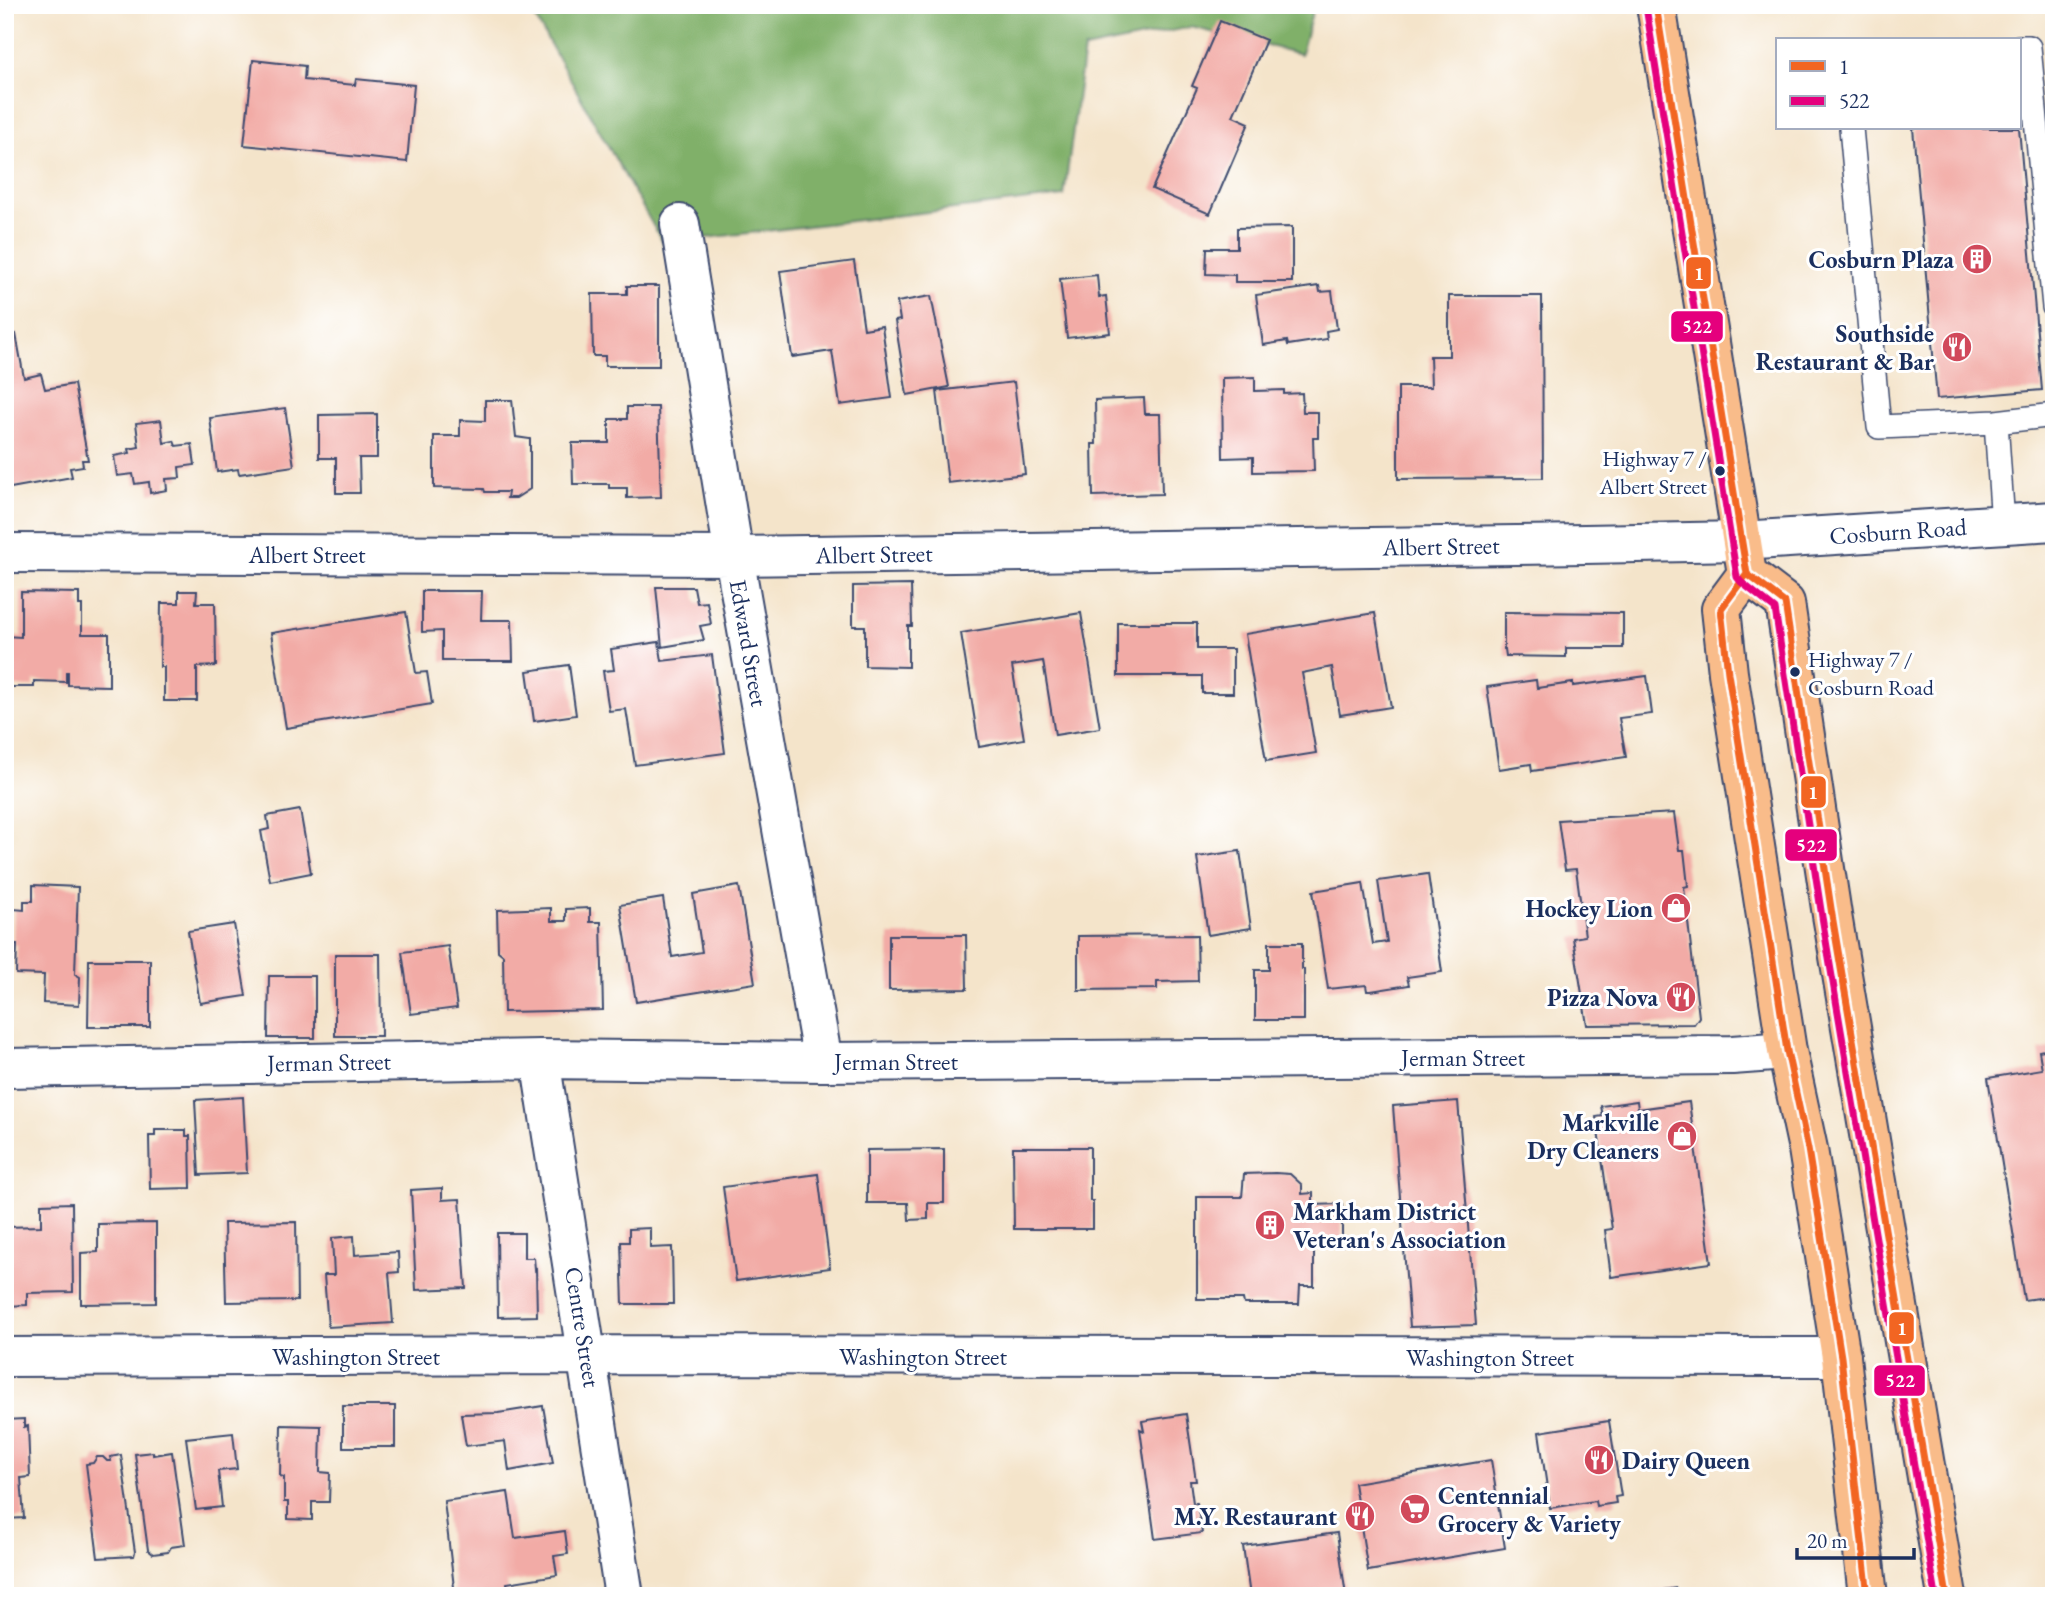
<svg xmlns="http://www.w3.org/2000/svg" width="2059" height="1601" font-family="'EB Garamond',serif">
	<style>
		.forest { fill: #80b069; stroke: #4e7064; stroke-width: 2 }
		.building { fill: #f2aba6 }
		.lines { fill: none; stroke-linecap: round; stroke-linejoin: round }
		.service-casing { stroke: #3c4a6e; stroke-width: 26 }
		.minor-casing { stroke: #3c4a6e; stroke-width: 42 }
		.primary-casing { stroke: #3c4a6e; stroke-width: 42 }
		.service { stroke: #fff; stroke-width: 23 }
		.minor { stroke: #fff; stroke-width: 38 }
		.primary { stroke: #f9bc8a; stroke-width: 38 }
		.bus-1-casing { stroke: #fff; stroke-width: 12 }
		.bus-2-casing { stroke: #fff; stroke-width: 12 }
		.bus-1 { stroke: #f26522; stroke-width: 7 }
		.bus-2 { stroke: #e5007d; stroke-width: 7 }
		.bus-dot { fill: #1b2f5e; stroke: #fff; stroke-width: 2.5 }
		.labels { text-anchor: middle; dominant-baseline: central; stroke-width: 6; stroke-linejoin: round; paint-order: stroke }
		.bus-label { font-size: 22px; fill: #1b2f5e; stroke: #fff; text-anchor: end }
		.poi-label { font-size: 24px; font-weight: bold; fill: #1b2f5e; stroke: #fff; text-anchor: end }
		.street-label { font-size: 24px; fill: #1b2f5e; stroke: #fff }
		.line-badge { stroke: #fff; stroke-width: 2.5 }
		.badge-label { font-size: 19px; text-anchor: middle; font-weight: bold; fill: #fff }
	</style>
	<rect width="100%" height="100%" fill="#fff"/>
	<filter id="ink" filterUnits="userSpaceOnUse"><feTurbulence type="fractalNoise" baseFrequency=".0143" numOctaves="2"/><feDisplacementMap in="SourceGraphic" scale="14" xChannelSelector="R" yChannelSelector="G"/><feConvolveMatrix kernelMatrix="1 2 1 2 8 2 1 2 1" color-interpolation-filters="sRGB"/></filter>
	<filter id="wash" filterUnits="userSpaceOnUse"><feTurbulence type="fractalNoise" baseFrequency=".00686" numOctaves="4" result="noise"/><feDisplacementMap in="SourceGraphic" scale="28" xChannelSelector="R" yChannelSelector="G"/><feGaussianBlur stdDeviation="1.57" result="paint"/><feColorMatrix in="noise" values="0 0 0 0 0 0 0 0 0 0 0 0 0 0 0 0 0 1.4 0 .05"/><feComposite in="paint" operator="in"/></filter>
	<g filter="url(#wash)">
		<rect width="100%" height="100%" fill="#f4e4ca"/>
		<path class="forest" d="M528,5H1314L1301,54L1191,27L1084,49L1064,196L663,243Z"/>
		<g id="blocks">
			<path class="building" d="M1220,21L1266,40L1233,116L1249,123L1210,214L1152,189L1197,88L1192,86Z
				M253,60L305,66L304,80L355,85L356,79L414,85L407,162L244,145Z
				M1913,128H2019L2042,390L1937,399Z
				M1292,227V282H1235V275L1206,274L1207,248H1237V228Z
				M854,261L864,329L882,326L892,398L840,405L832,351L792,357L780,271Z
				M1097,275L1099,297L1106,296L1110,333L1067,338L1060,279Z
				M627,286H659V366H605V356H593L592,294H627Z
				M1319,286L1320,292L1332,291L1337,329L1326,331L1327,339L1288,345L1287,341L1263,345L1256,295Z
				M931,296L949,387L907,395L895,321L900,320L897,302Z
				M1449,296H1542L1543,478L1398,479V387H1431L1430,356H1449Z
				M16,334L24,378L41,374L45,389L74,384L88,460H82L83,466L70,468L72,477L5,489V336Z
				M1255,377V391L1284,390V394L1302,393L1303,412H1318V438H1313L1314,471L1253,472V457L1223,458L1222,378Z
				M1014,382L1025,474L948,483L937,391Z
				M1144,398L1145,414H1160L1162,494L1093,496L1092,444H1096L1095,400Z
				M485,400H512L516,437L530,439V489L516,498H507L508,492H485L484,489L434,488V436H460V420L485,421Z
				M627,407H658L661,497L627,498V488H609V484H573L572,443H609V419H627Z
				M285,408L294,466L239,474L238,469L217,472L210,418Z
				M377,414V458H359L360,493H336V458H319V415Z
				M161,420L164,443L174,441L176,446L192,444L195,465L179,467L180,478L166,479L167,490L150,493L149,482L135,484L133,474L117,476L114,456L130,453L129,449L139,447L136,423Z
				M911,585L912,626H908V667L865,666V626H853V586Z
				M656,587H694L697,603L707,602L711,624L700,626L704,640L662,647Z
				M179,591H197L196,603H215L216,666L197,667V701H164V667H160L161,603H179Z
				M422,591H482L481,620H512L513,661H442V631L422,632Z
				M21,592L79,593V605H82V634H109V686L68,685V672H66V682L34,681V687H5V636L21,637Z
				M406,612L416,673L427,672L432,704L286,728L271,633Z
				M1504,612L1623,613V648H1566V657L1506,656L1505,649H1504Z
				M1081,613L1100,728L1055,735L1043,661L1012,666L1024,739L979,747L961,633Z
				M1375,613L1391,707L1340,715L1332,667L1302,673L1316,753L1266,761L1245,634Z
				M1118,623H1197V649H1233V693H1202V676H1118Z
				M659,642L662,661L712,655L725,753L635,765L626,709L609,711L603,671L614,670L611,649Z
				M569,665L576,715L534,721L527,671Z
				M1647,676L1652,714L1619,718L1626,757L1532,771L1531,764L1499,769L1487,687L1536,680L1537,688L1573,683V686Z
				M300,810L311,873L270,881L261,831L269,829L267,816Z
				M1674,813L1679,850H1684L1688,886L1684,887L1699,1017L1694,1024L1587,1025L1573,938L1585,936L1576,869L1565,870L1558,820Z
				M1240,851L1251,928L1208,935L1197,857Z
				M1428,874L1442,972L1407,977L1409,985L1371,991H1367L1366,985L1328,989L1313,891L1363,883L1373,944L1387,942L1378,881Z
				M33,885L78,887L75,974L80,977L79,1005L43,1003L44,975L16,974L17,945H13L14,909L24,910V901H33Z
				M739,886L755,983L636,1002L620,905L663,898L672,957L702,952L693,894Z
				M551,908V921H566V909L590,908V922H601L603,1010L504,1012L503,955L498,951L497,910Z
				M234,924L246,996L200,1003L188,931Z
				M889,935H966L967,989L889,990Z
				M1197,935L1198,981L1157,982V989L1078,990V936Z
				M1269,943H1302V969H1304V1020H1255V970H1269Z
				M448,946L457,1008L411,1014L402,952Z
				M335,954H380L381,1036H335Z
				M89,960H150V1027H88Z
				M269,976H315V1038H268Z
				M2054,1048V1296L2024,1300L1988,1078L2042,1069L2039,1051Z
				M243,1097L247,1173L199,1175L195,1100Z
				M1458,1101L1476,1325L1410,1327L1393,1106Z
				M1637,1101L1638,1109L1689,1102L1711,1263L1611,1277L1605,1230L1612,1229L1596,1117L1603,1116L1601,1106Z
				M155,1130H186V1136H190L191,1188L150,1189L149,1136H155Z
				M1013,1147H1090V1201H1093V1229H1014Z
				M944,1149V1203H928V1219L909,1220L908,1203H867V1150Z
				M1275,1173L1290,1174L1302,1185V1194L1313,1193V1205L1342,1204V1246H1314V1286H1300L1299,1304H1244L1243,1299H1197V1197H1242L1244,1174Z
				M818,1174L830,1268L736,1281L723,1187Z
				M442,1188V1200L460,1199L466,1288L416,1290L411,1190Z
				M72,1203L73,1292L27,1293V1305L6,1306L5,1227L41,1226V1204Z
				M296,1222L297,1301L226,1302L224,1223Z
				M156,1223V1303L81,1304V1253L98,1252V1224Z
				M650,1228V1248L672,1247L673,1304H623L621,1242H629V1229Z
				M497,1233H524V1258H534L535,1269L536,1267L537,1316L498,1317Z
				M354,1236L355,1255L398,1252L399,1272L389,1273L393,1323L328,1327L324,1275H334L332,1238Z
				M343,1406H395V1447H343Z
				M543,1406L553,1463L509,1471L505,1441L466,1446L461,1414L498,1413Z
				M1186,1414L1196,1481H1190L1193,1503H1197L1202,1533L1155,1539L1140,1429L1144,1431L1142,1421Z
				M24,1419V1427L28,1426L30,1477L21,1478L24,1518L5,1519V1420Z
				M1609,1421L1621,1496L1615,1497L1616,1503L1596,1506L1595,1501L1550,1508L1539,1432Z
				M281,1425L321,1426L320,1472L330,1473L329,1502H312V1520L288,1519V1502H284V1477L280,1476Z
				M233,1433L237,1469L218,1471L222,1507L196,1510L186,1438Z
				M153,1452V1455L172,1452L185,1545L171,1547L168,1552L153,1554L148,1550L135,1454Z
				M121,1455L135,1552L134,1556L98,1558L86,1464L93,1463L97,1457H103L107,1461H111L110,1457Z
				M1491,1460L1505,1548L1368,1571L1354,1483Z
				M508,1492L515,1538L565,1531L568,1554L554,1556L557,1575L507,1583L509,1596H455L444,1501Z
				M1337,1533L1346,1596H1250L1243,1546Z
				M1676,1588L1678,1596H1633V1594Z"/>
		</g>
	</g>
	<g filter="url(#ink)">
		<use href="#blocks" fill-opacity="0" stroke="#3c4a6e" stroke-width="2"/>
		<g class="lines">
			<g class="service-casing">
				<path id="service" d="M2019,47H2029L2054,307
					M1851,128L1879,427L1996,422L2054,415
					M1996,422L2003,524"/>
			</g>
			<g class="minor-casing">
				<path id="minor" d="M680,224L734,556L823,1062
					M5,553L734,556L1585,544L1742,541L2054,521
					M540,1059L624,1596
					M5,1068L540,1059L823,1062L1732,1055L1787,1051
					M5,1357L588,1355L1841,1357"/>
			</g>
			<g class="primary-casing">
				<path id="primary" d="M1656,5L1747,574L1785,603L1832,915L1947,1596
					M1747,574L1721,609L1728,673L1787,1051L1808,1149L1841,1357L1868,1596"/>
			</g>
			<use href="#service" class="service"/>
			<use href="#minor" class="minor"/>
			<use href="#primary" class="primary"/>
			<g class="bus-1-casing">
				<path id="bus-1" d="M1656,5L1747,574L1785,603L1832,915L1947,1596
					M1738,520L1747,574L1721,609L1728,673L1787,1051L1808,1149L1841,1357L1868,1596"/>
			</g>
			<g class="bus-2-casing">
				<path id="bus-2" d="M1646,7L1737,577L1741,582L1775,609L1822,917L1936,1596"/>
			</g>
			<use href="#bus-1" class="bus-1"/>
			<use href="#bus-2" class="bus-2"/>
		</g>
	</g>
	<defs>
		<g id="building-disc" transform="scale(1.575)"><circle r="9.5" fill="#d1495b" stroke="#fff"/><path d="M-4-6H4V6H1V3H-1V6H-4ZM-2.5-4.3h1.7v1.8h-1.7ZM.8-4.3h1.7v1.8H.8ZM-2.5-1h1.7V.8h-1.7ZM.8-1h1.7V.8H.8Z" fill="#fff"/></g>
		<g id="restaurant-disc" transform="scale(1.575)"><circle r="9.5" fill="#d1495b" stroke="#fff"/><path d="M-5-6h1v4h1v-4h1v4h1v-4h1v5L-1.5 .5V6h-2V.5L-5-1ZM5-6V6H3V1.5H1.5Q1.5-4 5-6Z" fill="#fff"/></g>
		<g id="shop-disc" transform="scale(1.575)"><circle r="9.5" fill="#d1495b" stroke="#fff"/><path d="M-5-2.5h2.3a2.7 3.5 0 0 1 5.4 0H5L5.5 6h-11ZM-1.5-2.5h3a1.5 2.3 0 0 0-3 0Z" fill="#fff"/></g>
		<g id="supermarket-disc" transform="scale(1.575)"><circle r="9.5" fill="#d1495b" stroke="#fff"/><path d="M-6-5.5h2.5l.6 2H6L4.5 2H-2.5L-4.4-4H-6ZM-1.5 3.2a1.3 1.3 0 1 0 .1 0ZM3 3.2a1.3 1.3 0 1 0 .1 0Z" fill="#fff"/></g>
	</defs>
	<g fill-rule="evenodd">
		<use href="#building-disc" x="1977" y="259"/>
		<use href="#restaurant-disc" x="1957" y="347"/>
		<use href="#shop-disc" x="1676" y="908"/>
		<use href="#restaurant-disc" x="1681" y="997"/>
		<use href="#shop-disc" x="1682" y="1136"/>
		<use href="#building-disc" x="1270" y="1225"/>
		<use href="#restaurant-disc" x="1599" y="1460"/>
		<use href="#supermarket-disc" x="1415" y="1509"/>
		<use href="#restaurant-disc" x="1360" y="1516"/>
	</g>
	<g class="bus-dot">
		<circle cx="1720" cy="471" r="6"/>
		<circle cx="1795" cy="672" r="6"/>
	</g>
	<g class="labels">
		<g class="bus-label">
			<text x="1707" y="458">Highway 7 /<tspan x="1707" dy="28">Albert Street</tspan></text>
			<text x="1808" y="659" text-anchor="start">Highway 7 /<tspan x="1808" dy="28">Cosburn Road</tspan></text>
		</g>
		<g class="poi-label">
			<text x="1954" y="259">Cosburn Plaza</text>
			<text x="1934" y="333">Southside<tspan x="1934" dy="28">Restaurant &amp; Bar</tspan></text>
			<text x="1653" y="908">Hockey Lion</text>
			<text x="1658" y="997">Pizza Nova</text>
			<text x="1659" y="1122">Markville<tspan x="1659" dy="28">Dry Cleaners</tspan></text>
			<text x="1293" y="1211" text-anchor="start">Markham District<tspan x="1293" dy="28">Veteran's Association</tspan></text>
			<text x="1622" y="1460" text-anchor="start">Dairy Queen</text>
			<text x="1438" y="1495" text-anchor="start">Centennial<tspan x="1438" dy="28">Grocery &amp; Variety</tspan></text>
			<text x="1337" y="1516">M.Y. Restaurant</text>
		</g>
		<g class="street-label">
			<text transform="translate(1898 531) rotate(-4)">Cosburn Road</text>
			<text transform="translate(1441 546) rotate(-1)">Albert Street</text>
			<text x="307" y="554">Albert Street</text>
			<text transform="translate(874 554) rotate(-1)">Albert Street</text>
			<text transform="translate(749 643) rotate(80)">Edward Street</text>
			<text x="1463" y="1057">Jerman Street</text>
			<text x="896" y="1061">Jerman Street</text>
			<text transform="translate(329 1062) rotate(-1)">Jerman Street</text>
			<text transform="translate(583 1327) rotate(81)">Centre Street</text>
			<text x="356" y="1356">Washington Street</text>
			<text x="923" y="1356">Washington Street</text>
			<text x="1490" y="1357">Washington Street</text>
		</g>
	</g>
	<g class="line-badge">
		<rect x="1685" y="256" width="27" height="34" rx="7" fill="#f26522"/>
		<rect x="1670" y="310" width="54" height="33" rx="7" fill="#e5007d"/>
		<rect x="1800" y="775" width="27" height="34" rx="7" fill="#f26522"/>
		<rect x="1784" y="828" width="54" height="34" rx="7" fill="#e5007d"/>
		<rect x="1888" y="1311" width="27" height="34" rx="7" fill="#f26522"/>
		<rect x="1873" y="1364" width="53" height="33" rx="7" fill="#e5007d"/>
	</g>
	<g class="badge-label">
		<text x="1699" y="280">1</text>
		<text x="1697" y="333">522</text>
		<text x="1813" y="799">1</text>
		<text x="1811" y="852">522</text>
		<text x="1902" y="1335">1</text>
		<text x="1900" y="1387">522</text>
	</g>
	<rect width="2059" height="1601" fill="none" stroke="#fff" stroke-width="28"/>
	<rect x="1776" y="38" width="245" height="91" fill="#ffffff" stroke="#a4acbf" stroke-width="2"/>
	<rect x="1790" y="61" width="35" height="10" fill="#f26522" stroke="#a4acbf" stroke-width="2"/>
	<text x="1839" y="74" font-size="21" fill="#1b2f5e">1</text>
	<rect x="1790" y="96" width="35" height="10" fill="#e5007d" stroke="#a4acbf" stroke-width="2"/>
	<text x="1839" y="108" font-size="21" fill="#1b2f5e">522</text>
	<path d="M1797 1548v10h117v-10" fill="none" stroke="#1b2f5e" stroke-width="3.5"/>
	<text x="1807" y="1548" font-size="21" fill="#1b2f5e" stroke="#ffffff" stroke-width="5" paint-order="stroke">20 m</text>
</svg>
